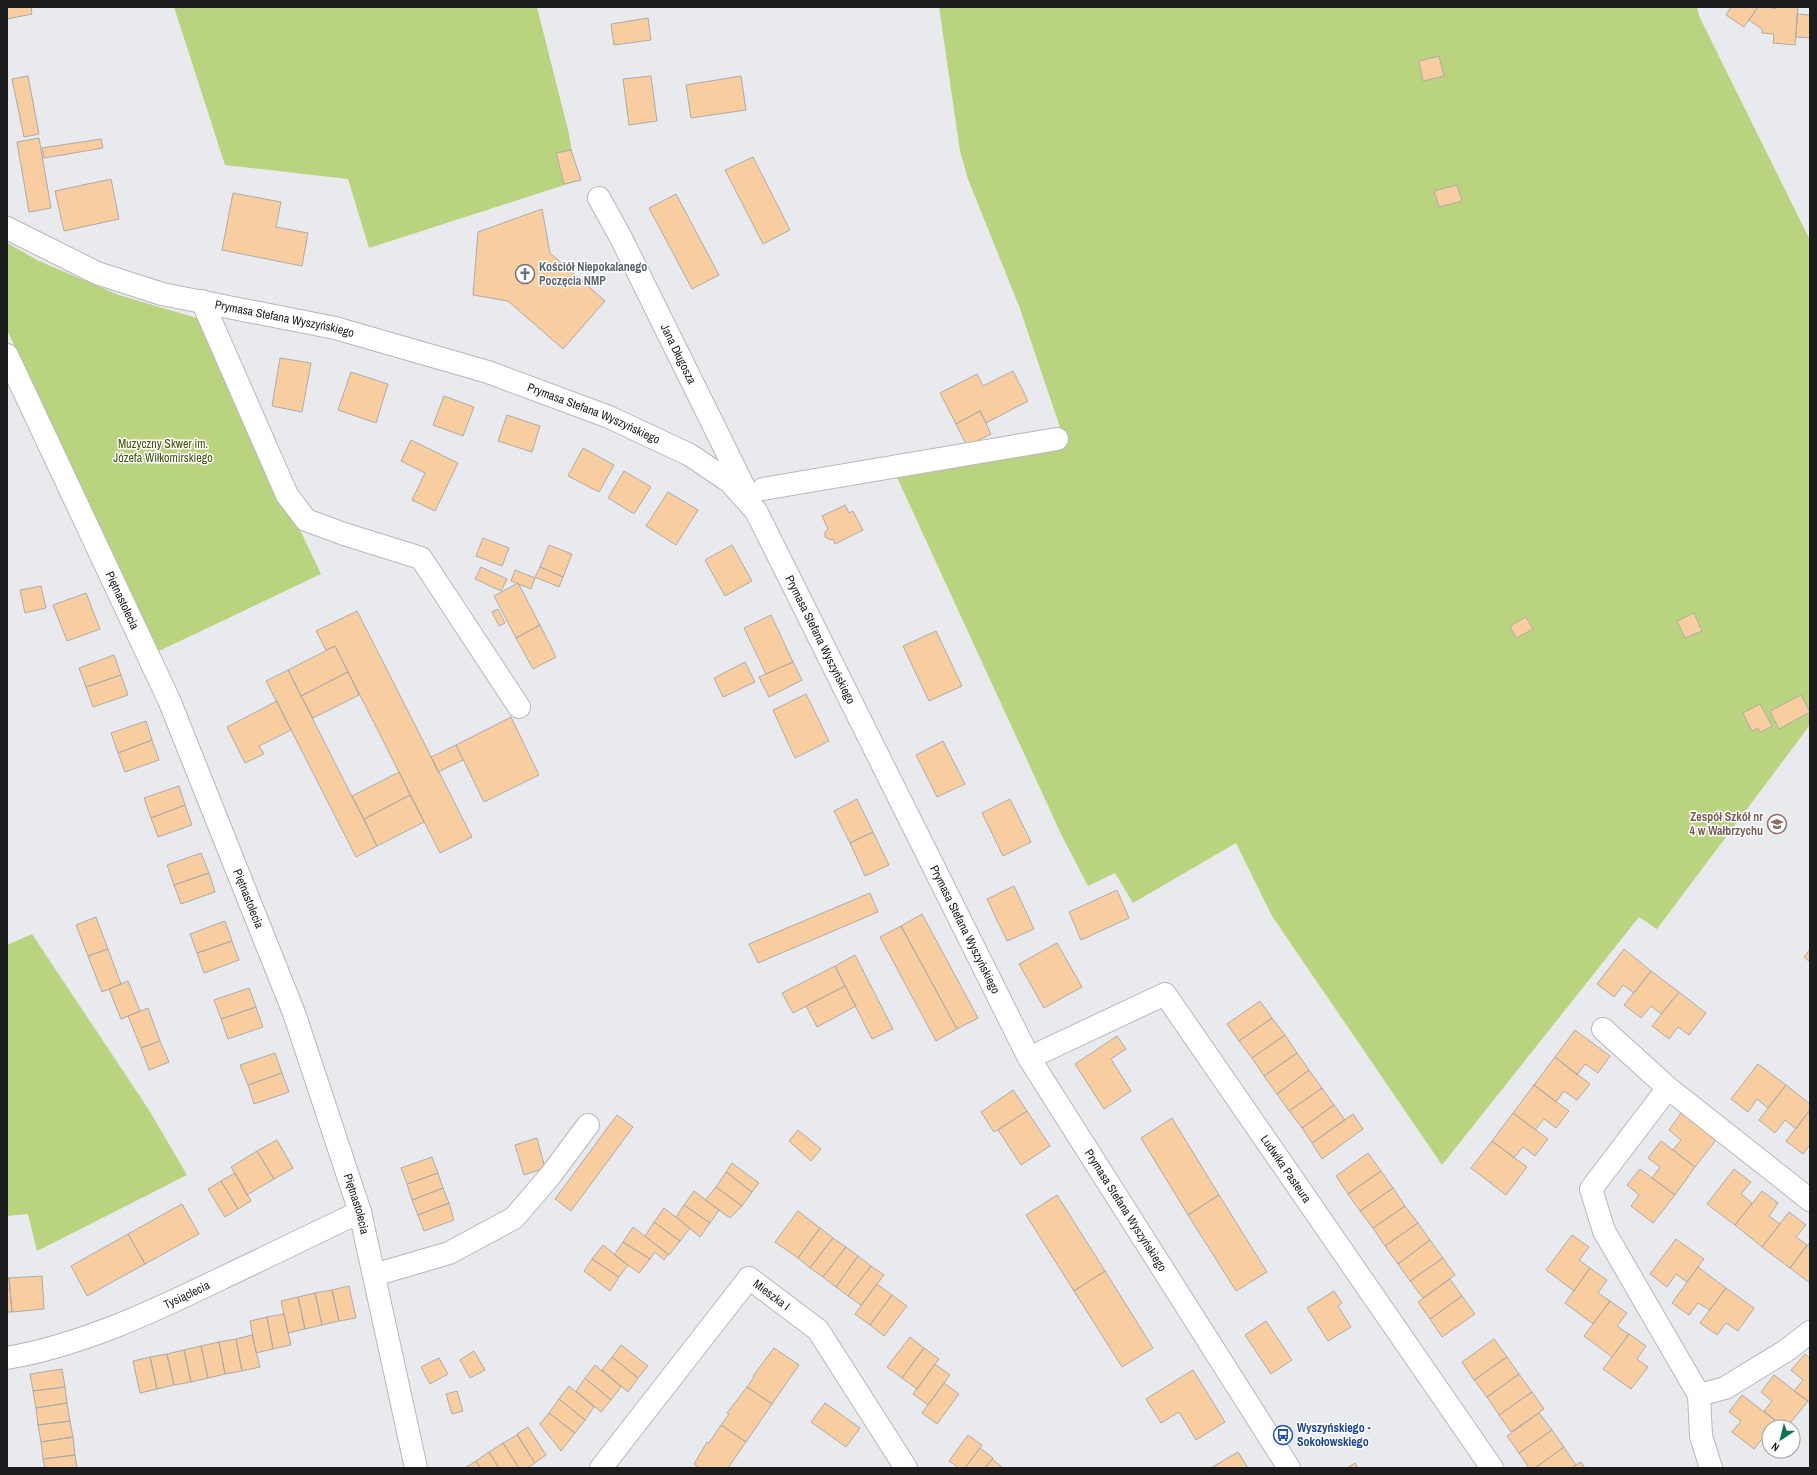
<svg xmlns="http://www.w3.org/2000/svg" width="1817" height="1475" font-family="'Archivo Narrow',sans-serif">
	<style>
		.green { fill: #bad37f }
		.building { fill: #f8cd9f; stroke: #aeaba8 }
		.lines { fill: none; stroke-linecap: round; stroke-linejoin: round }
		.minor-casing { stroke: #b6b7bb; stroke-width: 24 }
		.minor { stroke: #fff; stroke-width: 22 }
		.labels { text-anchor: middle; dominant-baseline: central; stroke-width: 3; stroke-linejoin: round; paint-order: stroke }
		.worship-label { font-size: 12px; font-weight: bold; fill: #5b616d; stroke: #fff; text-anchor: start }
		.street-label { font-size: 12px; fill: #1b1c1d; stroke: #fff }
		.park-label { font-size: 12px; fill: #43540b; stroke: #fff }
		.education-label { font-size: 12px; font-weight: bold; fill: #785e54; stroke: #fff; text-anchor: end }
		.transit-label { font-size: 12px; font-weight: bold; fill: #164399; stroke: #fff; text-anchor: start }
	</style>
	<rect width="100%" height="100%" fill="#e8eaee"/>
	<path class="green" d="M174,7H537L569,134L577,181L369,248L348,179L225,165Z
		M939,7H1697L1699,16L1810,240V725L1657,929L1639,917L1442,1165L1272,916L1236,843L1133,903L1115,873L1088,886L1061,834L895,473L1066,445L1019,306L968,179L960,151Z
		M7,243L39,261L119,295L200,319L321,574L159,651L7,330Z
		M32,934L149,1110L187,1175L37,1251L28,1214L7,1216V945Z"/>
	<path class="building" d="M7,7H31L32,14L7,19Z
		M1731,7H1758L1744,27L1726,15Z
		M1758,7H1769L1776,9V7H1798L1795,45L1773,43L1774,34L1762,33V29L1749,20Z
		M1797,14L1810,15V38L1796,37Z
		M648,18L651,40L614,45L611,24Z
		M1439,56L1444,76L1423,81L1419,61Z
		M28,76L39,134L24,137L12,79Z
		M651,76L657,121L629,125L623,79Z
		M741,76L746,110L691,118L686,85Z
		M39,138L51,208L29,212L17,142Z
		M101,139L103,148L44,158L42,148Z
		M571,150L581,180L564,184L556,153Z
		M753,157L790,230L763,244L725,170Z
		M111,179L119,219L64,231L55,191Z
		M1457,185L1462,201L1439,207L1434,191Z
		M233,193L281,202L276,227L308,233L302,266L222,250Z
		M676,194L719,275L692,289L649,208Z
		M542,209L550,253L605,301L563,349L508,301L473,295L478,232Z
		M280,358L311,363L302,412L272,406Z
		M1013,371L1028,401L986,423L980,411L956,424L940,393L977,374L983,386Z
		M351,372L388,384L376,423L338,410Z
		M444,396L474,407L463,436L433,425Z
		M980,411L991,434L967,446L956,424Z
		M507,415L540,426L532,452L498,441Z
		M411,440L458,463L435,511L412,500L425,473L401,461Z
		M583,448L614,465L599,492L568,476Z
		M624,471L651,487L634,514L608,498Z
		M668,492L698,510L676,545L646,526Z
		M845,505L849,513L853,511L863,530L835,544L833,539L831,540L825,537V532L828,529L822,516Z
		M483,538L509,548L502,566L476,556Z
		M549,545L572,554L563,577L540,567Z
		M732,545L752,581L725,596L705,560Z
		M481,567L507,579L501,591L475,579Z
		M540,567L563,577L559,587L535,577Z
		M515,570L535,578L531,589L511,581Z
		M518,583L540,625L516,638L494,596Z
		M41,586L46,608L25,613L20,590Z
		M86,593L100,629L67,641L53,605Z
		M498,609L505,623L499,626L492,612Z
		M357,611L472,837L440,853L335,646L326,650L316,631Z
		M1694,613L1702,631L1685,638L1677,621Z
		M771,615L793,662L766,674L744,628Z
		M1526,617L1533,629L1516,638L1510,626Z
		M540,625L556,657L533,669L516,638Z
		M936,631L962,686L929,701L903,646Z
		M335,646L348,672L301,696L288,670Z
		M114,655L121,675L86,687L79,668Z
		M745,662L755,682L723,697L714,678Z
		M793,662L802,680L769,697L759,677Z
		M288,670L377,846L356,857L266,681Z
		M348,672L359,695L313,718L301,696Z
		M121,675L128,695L93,707L86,687Z
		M806,694L829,741L795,758L773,710Z
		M1801,695L1810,712L1779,729L1770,711Z
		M277,701L291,730L259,746L264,754L245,763L227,727Z
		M1760,704L1772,726L1761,732L1758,728L1752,731L1743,713Z
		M511,717L539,775L484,802L456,745Z
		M146,721L152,740L118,753L111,733Z
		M152,740L159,760L125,772L118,753Z
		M943,741L965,784L937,797L916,755Z
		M456,745L463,760L438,772L431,757Z
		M399,772L410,795L364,819L352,796Z
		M179,786L185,805L151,818L144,798Z
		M410,795L424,822L377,846L364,819Z
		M857,799L873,832L850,843L834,811Z
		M1010,799L1031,842L1003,856L982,813Z
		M185,805L192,825L158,837L151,818Z
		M873,832L889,865L865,876L850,843Z
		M201,853L209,873L174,885L167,865Z
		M209,873L215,892L181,904L174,885Z
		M1014,886L1034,929L1007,941L987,899Z
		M1117,890L1129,918L1081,940L1069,912Z
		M870,893L878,912L758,963L749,944Z
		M922,914L978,1018L957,1029L901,926Z
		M96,917L108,949L88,956L76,925Z
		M225,921L232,941L197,953L190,934Z
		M901,926L957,1029L936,1041L880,937Z
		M232,941L239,960L204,973L197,953Z
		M1057,943L1082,987L1044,1008L1019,964Z
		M108,949L121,984L102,992L88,956Z
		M1624,949L1651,971L1634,993L1623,985L1614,997L1597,984Z
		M1810,949V962L1804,957Z
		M855,955L893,1029L872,1039L835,966Z
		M835,966L845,986L793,1013L782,993Z
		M1651,971L1679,992L1661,1014L1651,1006L1641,1018L1624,1005Z
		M128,981L140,1011L121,1019L109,989Z
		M845,986L856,1006L817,1027L806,1006Z
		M249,988L256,1007L221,1019L214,1000Z
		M1679,992L1706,1013L1689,1035L1678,1027L1669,1039L1652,1026Z
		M1260,1001L1272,1018L1239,1041L1227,1024Z
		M256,1007L263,1027L228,1039L221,1019Z
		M148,1008L160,1041L141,1048L128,1016Z
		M1272,1018L1285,1035L1252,1058L1239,1041Z
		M1575,1030L1610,1056L1598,1073L1585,1064L1577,1075L1555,1057Z
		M1285,1035L1297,1053L1264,1076L1252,1058Z
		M1117,1036L1126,1049L1111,1059L1131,1091L1104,1109L1075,1064Z
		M160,1041L169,1062L149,1070L141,1048Z
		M275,1053L282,1073L248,1085L240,1065Z
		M1297,1053L1309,1070L1277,1094L1264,1076Z
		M1555,1057L1590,1084L1577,1100L1564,1091L1556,1102L1534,1085Z
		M1758,1064L1786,1085L1768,1108L1757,1099L1748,1112L1731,1099Z
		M1309,1070L1322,1088L1289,1111L1277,1094Z
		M282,1073L289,1092L254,1104L248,1085Z
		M1534,1085L1569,1111L1556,1128L1544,1119L1535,1130L1513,1113Z
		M1786,1085L1810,1104V1110L1796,1129L1785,1120L1775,1133L1759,1120Z
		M1322,1088L1334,1105L1302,1128L1289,1111Z
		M1013,1090L1027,1111L994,1132L981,1112Z
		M1334,1105L1345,1120L1312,1143L1302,1128Z
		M1810,1110V1145L1803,1154L1786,1141Z
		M1027,1111L1050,1146L1021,1165L998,1130Z
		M1513,1113L1548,1139L1535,1156L1523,1147L1514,1158L1492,1141Z
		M1681,1113L1716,1140L1695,1167L1673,1150L1681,1140L1669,1130Z
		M1353,1114L1363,1129L1322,1159L1312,1143Z
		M617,1115L633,1127L571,1211L555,1199Z
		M1172,1118L1219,1195L1188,1215L1141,1138Z
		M798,1130L821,1149L811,1161L789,1141Z
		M537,1138L545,1168L524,1175L515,1145Z
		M277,1140L293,1168L274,1179L257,1151Z
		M1492,1141L1527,1167L1506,1195L1471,1168Z
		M1661,1141L1695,1167L1675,1195L1652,1178L1660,1167L1648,1158Z
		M257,1151L274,1179L247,1195L231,1167Z
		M1368,1153L1381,1171L1348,1194L1336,1176Z
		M432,1157L438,1173L407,1184L401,1168Z
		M732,1163L759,1183L752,1192L726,1172Z
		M1640,1169L1675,1195L1653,1223L1631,1206L1639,1195L1627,1185Z
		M1734,1169L1751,1182L1741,1194L1752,1203L1735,1225L1707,1204Z
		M1381,1171L1393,1188L1360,1211L1348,1194Z
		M726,1172L752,1192L742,1206L716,1187Z
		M235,1173L251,1201L238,1209L221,1181Z
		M438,1173L443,1188L412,1200L407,1184Z
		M221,1181L238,1209L225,1217L208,1189Z
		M716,1187L742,1206L730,1218L705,1200Z
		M443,1188L449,1203L418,1215L412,1200Z
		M1393,1188L1405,1206L1373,1228L1360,1211Z
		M694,1191L719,1210L710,1223L684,1205Z
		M1762,1191L1778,1203L1769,1216L1780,1224L1762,1247L1735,1225Z
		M1057,1195L1105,1271L1074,1291L1026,1215Z
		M1219,1195L1267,1272L1236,1291L1188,1215Z
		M449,1203L454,1220L424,1231L418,1215Z
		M182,1204L199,1234L145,1264L128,1234Z
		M684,1205L710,1223L700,1237L676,1217Z
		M1405,1206L1418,1223L1385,1246L1373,1228Z
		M664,1208L690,1228L680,1241L654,1222Z
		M798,1211L820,1228L798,1258L775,1242Z
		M1789,1212L1806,1225L1796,1237L1807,1245L1790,1268L1762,1247Z
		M654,1222L680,1241L669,1255L645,1236Z
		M1418,1223L1430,1240L1398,1264L1385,1246Z
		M633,1227L668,1254L664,1260L655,1252L650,1259L623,1242Z
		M820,1228L833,1238L810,1268L798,1258Z
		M128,1234L145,1264L87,1296L71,1266Z
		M1572,1235L1589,1247L1579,1260L1590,1268L1574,1291L1546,1270Z
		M833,1238L846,1247L823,1277L810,1268Z
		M1676,1239L1704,1259L1687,1282L1676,1274L1667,1287L1650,1274Z
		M1430,1240L1443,1258L1410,1281L1398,1264Z
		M623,1242L650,1259L639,1273L614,1255Z
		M1810,1242V1283L1790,1268Z
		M603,1245L628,1265L619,1277L592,1259Z
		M846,1247L858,1256L836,1287L823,1277Z
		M858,1256L871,1266L848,1296L836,1287Z
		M1443,1258L1455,1275L1423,1298L1410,1281Z
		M592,1259L619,1277L610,1291L584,1271Z
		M871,1266L884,1275L861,1305L848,1296Z
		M1698,1267L1726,1288L1710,1310L1698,1303L1689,1315L1672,1303Z
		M1590,1268L1607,1280L1598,1293L1610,1301L1593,1324L1565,1303Z
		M1105,1271L1153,1348L1122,1367L1074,1291Z
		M42,1276L44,1309L12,1312L9,1278Z
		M7,1278H9L12,1312H7Z
		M1450,1279L1462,1296L1430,1319L1418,1302Z
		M877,1284L892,1295L870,1325L855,1314Z
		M349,1286L356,1318L339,1321L332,1290Z
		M1726,1288L1754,1308L1738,1331L1726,1323L1717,1335L1700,1323Z
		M332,1290L339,1321L322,1325L315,1293Z
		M1334,1291L1342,1303L1338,1306L1351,1327L1328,1341L1307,1308Z
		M315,1293L322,1325L305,1329L298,1297Z
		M892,1295L907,1306L884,1336L870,1325Z
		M1462,1296L1475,1314L1442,1337L1430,1319Z
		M298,1297L305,1329L288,1333L281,1301Z
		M1610,1301L1627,1313L1617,1326L1629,1334L1612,1357L1584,1336Z
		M284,1314L291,1345L273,1349L267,1317Z
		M267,1317L273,1349L256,1353L250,1321Z
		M1266,1321L1292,1360L1271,1374L1245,1335Z
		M1629,1334L1646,1346L1637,1359L1648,1367L1631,1389L1603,1369Z
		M252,1335L260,1367L242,1371L236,1339Z
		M910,1337L924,1348L902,1378L887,1367Z
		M236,1339L242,1371L225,1374L219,1342Z
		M1494,1339L1507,1357L1474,1380L1462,1362Z
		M219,1342L225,1374L208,1378L201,1346Z
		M621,1345L648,1366L638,1378L612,1357Z
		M201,1346L208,1378L191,1382L184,1350Z
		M774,1348L799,1365L772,1404L747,1387L754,1377L753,1376Z
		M924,1348L939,1359L917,1389L902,1378Z
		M184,1350L191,1382L174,1385L167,1354Z
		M474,1351L485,1370L470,1378L460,1360Z
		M167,1354L174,1385L157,1389L150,1357Z
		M1805,1354L1810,1358V1403L1794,1391L1803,1380L1791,1370Z
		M150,1357L157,1389L140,1393L133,1361Z
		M612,1357L638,1378L628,1392L602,1370Z
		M1507,1357L1519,1374L1487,1397L1474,1380Z
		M439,1358L448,1374L430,1384L421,1367Z
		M935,1364L950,1375L928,1405L913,1394Z
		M595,1365L621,1387L611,1400L585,1378Z
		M62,1369L65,1387L33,1391L30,1374Z
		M1193,1370L1225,1422L1196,1440L1179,1412L1161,1423L1146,1399Z
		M1519,1374L1532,1392L1499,1415L1487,1397Z
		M1774,1375L1808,1401L1787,1427H1783L1764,1411L1772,1401L1761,1392Z
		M585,1378L611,1400L601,1412L576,1391Z
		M944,1383L959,1394L937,1424L922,1413Z
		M569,1386L594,1407L585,1420L559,1399Z
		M65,1387L67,1403L36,1408L33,1391Z
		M747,1387L772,1404L746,1442L721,1425L729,1414L727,1413Z
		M457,1391L463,1411L452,1414L446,1394Z
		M1532,1392L1544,1409L1511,1432L1499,1415Z
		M1742,1395L1776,1421L1772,1427H1769V1430L1754,1449L1732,1432L1741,1421L1729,1412Z
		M559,1399L585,1420L575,1433L549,1413Z
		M67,1403L70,1421L38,1425L36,1408Z
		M825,1403L860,1428L846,1447L811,1422Z
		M549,1413L575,1433L561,1451L540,1424Z
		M1539,1413L1552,1430L1519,1453L1507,1436Z
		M70,1421L73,1437L41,1442L38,1425Z
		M721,1425L746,1442L728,1468H699L694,1464L707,1442L709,1443Z
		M528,1427L546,1455L535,1463L517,1434Z
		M1552,1430L1564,1447L1535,1468H1529L1519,1453Z
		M517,1435L535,1463L527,1468H519L503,1443Z
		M968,1435L982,1445L965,1468H959L949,1461Z
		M73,1437L75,1455L43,1459L41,1442Z
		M503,1443L519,1468H499L489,1452Z
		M1564,1447L1576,1465L1572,1468H1535Z
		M980,1448L993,1458L985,1468H965Z
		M489,1452L499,1468H480L476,1461Z
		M1238,1452L1248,1468H1211Z
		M75,1455L77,1468H45L43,1459Z
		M992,1459L1003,1468H985Z
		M476,1461L480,1468H465Z
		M1581,1462L1585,1468H1572L1576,1465Z
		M1355,1463L1358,1468H1347Z"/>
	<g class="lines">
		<g class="minor-casing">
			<g id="minor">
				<path id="s1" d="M599,198L621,238L747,493"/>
				<path id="s2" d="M7,228L97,273L162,294L335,328L488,372L609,417L690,455L730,482L756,511L1029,1058L1289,1468"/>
				<path d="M202,301L287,495L306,520L344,534L421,558L519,707"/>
				<path id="s3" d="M7,355L169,700L294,1013L360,1212L416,1468"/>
				<path d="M763,489L1057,439"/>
				<path d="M1603,1029L1668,1088L1810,1200"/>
				<path id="s4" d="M1029,1058L1165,994L1492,1468"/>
				<path d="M1668,1088L1591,1189L1604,1231L1699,1395L1701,1436L1711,1468"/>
				<path d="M374,1275L449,1253L514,1218L550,1176L588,1125"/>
				<path id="s5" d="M7,1358C82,1345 152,1312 220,1279C267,1257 313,1234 360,1212"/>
				<path d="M1699,1395L1725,1388L1787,1350L1810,1332"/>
				<path id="s6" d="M601,1468L749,1278L818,1330L906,1468"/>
			</g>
		</g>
		<use href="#minor" class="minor"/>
	</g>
	<defs>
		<g id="church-ring" transform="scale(1)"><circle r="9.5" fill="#fff" stroke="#6b7280" stroke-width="1.5"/><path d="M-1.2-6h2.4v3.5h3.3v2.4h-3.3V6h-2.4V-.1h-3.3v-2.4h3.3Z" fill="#6b7280"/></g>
		<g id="school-ring" transform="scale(1)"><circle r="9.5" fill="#fff" stroke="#8d6e63" stroke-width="1.5"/><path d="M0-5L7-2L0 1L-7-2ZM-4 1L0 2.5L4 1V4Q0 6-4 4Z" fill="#8d6e63"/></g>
		<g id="bus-ring" transform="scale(1)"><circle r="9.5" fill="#fff" stroke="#1a4fb4" stroke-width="1.5"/><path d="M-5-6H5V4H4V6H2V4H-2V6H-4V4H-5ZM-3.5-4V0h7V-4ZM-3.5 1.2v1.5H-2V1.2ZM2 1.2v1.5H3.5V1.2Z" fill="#1a4fb4"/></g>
	</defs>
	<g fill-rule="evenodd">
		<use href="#church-ring" x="525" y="274"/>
		<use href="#school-ring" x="1777" y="824"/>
		<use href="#bus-ring" x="1283" y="1435"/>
	</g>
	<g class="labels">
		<g class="worship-label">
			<text x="539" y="267">Kościół Niepokalanego<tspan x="539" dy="14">Poczęcia NMP</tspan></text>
		</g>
		<g class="street-label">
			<text stroke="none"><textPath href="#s2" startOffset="294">Prymasa Stefana Wyszyńskiego</textPath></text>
			<text stroke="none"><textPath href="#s1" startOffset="175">Jana Długosza</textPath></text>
			<text stroke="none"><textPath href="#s2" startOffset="618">Prymasa Stefana Wyszyńskiego</textPath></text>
			<text stroke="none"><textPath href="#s3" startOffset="271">Piętnastolecia</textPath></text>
			<text stroke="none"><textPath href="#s2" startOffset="954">Prymasa Stefana Wyszyńskiego</textPath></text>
			<text stroke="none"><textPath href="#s3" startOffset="595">Piętnastolecia</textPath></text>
			<text stroke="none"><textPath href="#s2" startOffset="1278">Prymasa Stefana Wyszyńskiego</textPath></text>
			<text stroke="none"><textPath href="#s4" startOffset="363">Ludwika Pasteura</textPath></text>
			<text stroke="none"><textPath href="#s3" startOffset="919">Piętnastolecia</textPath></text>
			<text stroke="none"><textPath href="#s2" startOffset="1602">Prymasa Stefana Wyszyńskiego</textPath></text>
			<text stroke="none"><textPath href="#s5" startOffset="191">Tysiąclecia</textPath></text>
			<text stroke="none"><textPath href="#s6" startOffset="269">Mieszka I</textPath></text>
		</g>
		<g class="park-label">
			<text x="163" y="444">Muzyczny Skwer im.<tspan x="163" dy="14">Józefa Wiłkomirskiego</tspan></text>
		</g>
		<g class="education-label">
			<text x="1763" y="817">Zespół Szkół nr<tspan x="1763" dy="14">4 w Wałbrzychu</tspan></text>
		</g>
		<g class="transit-label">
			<text x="1297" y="1428">Wyszyńskiego -<tspan x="1297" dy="14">Sokołowskiego</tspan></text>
		</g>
	</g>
	<rect width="1817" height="1475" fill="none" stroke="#1b1c1d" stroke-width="16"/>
	<g transform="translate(1781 1439) rotate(215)"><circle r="19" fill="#ffffff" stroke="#a4a4a5"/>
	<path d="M0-3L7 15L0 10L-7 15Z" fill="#10754d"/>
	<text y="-6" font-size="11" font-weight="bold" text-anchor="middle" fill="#1b1c1d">N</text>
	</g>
</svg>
